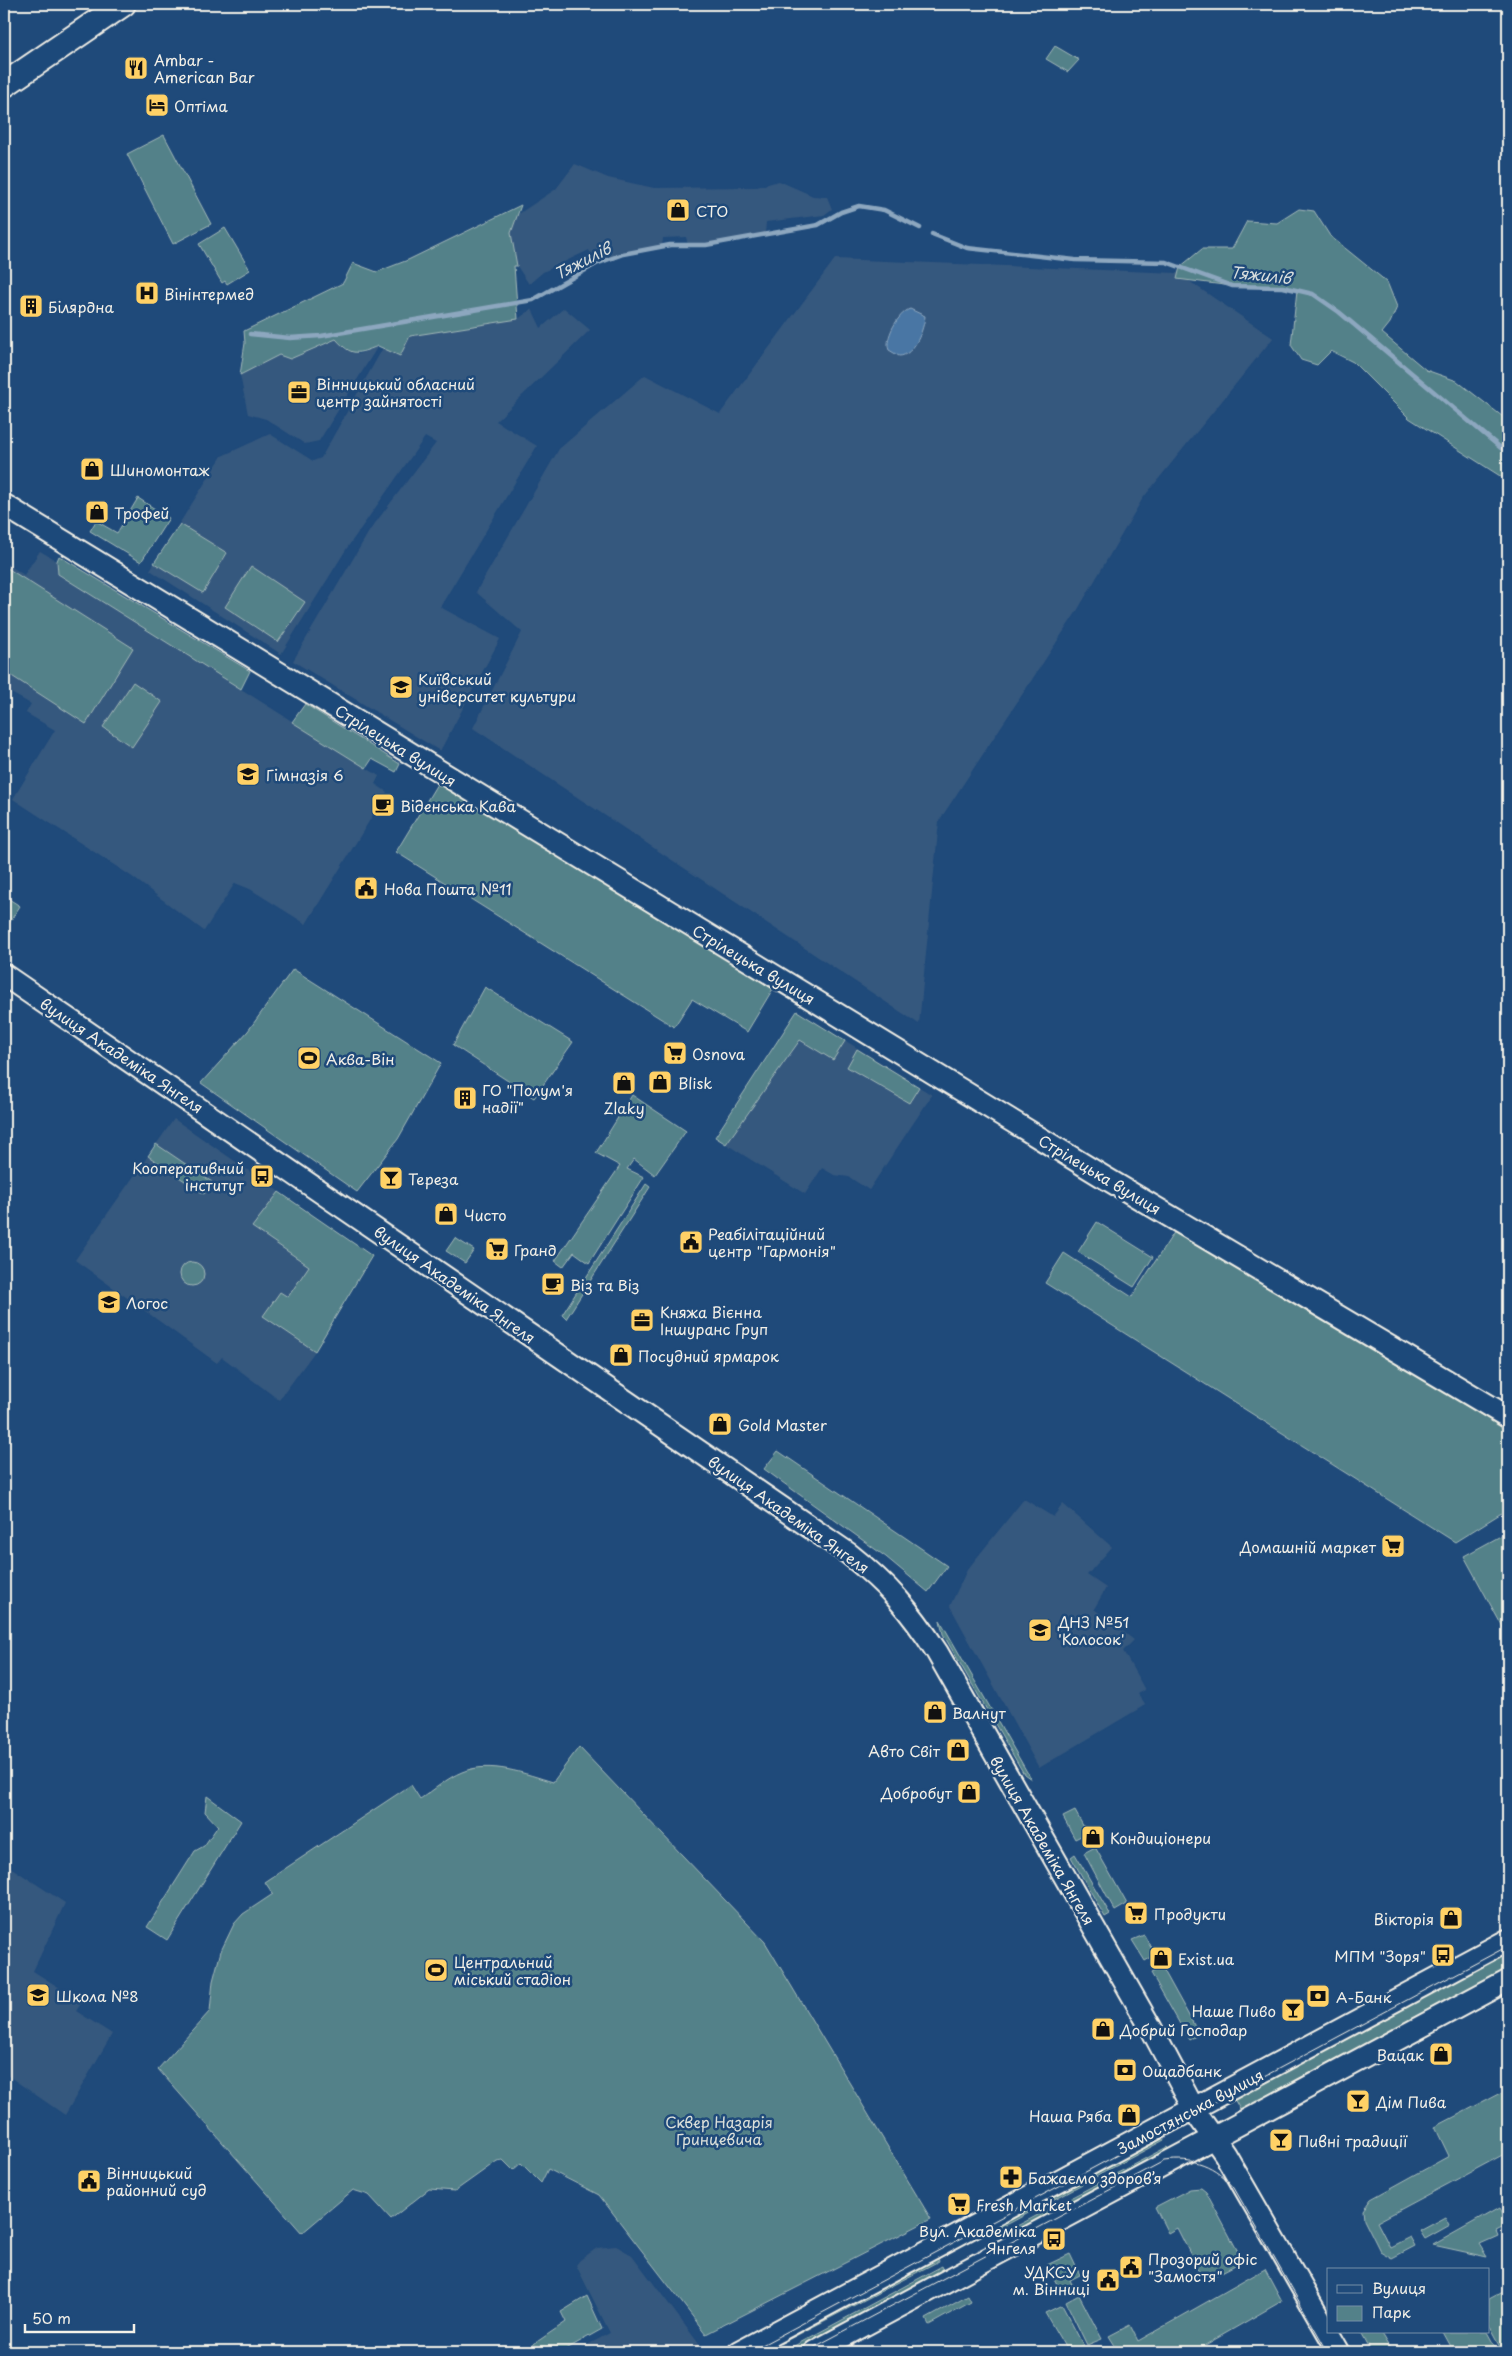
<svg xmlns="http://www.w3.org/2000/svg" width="1512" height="2356" font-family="'Playpen Sans',sans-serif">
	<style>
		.built { fill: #36587e }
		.green { fill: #538189; stroke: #a4b9b8 }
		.water { fill: #4876a4; stroke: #8da7bf }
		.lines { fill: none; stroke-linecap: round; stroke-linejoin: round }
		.stream { stroke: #8da7bf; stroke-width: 4.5 }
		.secondary-casing { stroke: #f4f1e8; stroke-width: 25 }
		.primary-casing { stroke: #f4f1e8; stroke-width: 28 }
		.secondary { stroke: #1f4a7a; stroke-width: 21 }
		.primary { stroke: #1f4a7a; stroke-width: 24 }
		.tram { stroke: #f4f1e8; stroke-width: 1 }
		.labels { text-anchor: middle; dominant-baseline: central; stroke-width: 5; stroke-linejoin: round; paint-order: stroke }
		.poi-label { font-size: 15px; fill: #f4f1e8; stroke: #1f4a7a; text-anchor: start }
		.street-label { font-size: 15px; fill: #f4f1e8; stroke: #1f4a7a }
		.park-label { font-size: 15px; fill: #dce0da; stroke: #1f4a7a }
		.water-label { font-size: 16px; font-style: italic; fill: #dadfde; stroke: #1f4a7a }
	</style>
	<rect width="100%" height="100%" fill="#1f4a7a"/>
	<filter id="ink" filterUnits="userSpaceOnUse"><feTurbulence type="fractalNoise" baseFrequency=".02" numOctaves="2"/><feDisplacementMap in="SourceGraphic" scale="10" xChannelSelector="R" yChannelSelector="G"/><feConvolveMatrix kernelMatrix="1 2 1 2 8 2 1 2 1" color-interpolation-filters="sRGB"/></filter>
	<g filter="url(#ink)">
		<path class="built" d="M575,164L608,178L654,188L757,187L779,181L813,196L827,197L832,209L824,215L816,216L766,222L765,234L742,239L688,245L686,237L663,238L662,247L623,254L596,264L589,250L543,272L529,284L517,266L511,233L512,226L517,215L556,189Z
			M835,259L1177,273L1273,338L1143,498L1077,611L939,821L919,1024L473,728L522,632L476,592L559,449L645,375L720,414Z
			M564,308L590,330L496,421L537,446L440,607L500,639L440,751L293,661L370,530L436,443L425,437L347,548L281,654L150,570L222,456L270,434L313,461L321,458L383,348L392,351L410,336L518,319L532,309L541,328Z
			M337,339L345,349L359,354L378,346L319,441L305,444L266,419L248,414L240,375L279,355L290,359Z
			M40,551L57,561L58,574L379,776L375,784L387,792L306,924L250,889L235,883L204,931L131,876L13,799L55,730L26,713L31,704L4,689V562L24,575Z
			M814,1021L932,1095L869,1190L849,1177L834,1175L822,1168L805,1194L726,1144Z
			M174,1119L372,1256L318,1347L279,1400L222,1357L217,1363L75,1260Z
			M1024,1499L1053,1517L1063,1504L1112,1547L1087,1575L1106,1588L1094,1609L1134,1640L1123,1651L1145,1690L1138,1694L1145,1705L1039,1768L950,1606L967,1570Z
			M4,1863L65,1903L33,1971L82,2002L76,2011L112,2034L65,2115L4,2073Z
			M616,2246L632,2255L705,2352H574L610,2333L576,2265L580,2260L597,2248Z"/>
		<path class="green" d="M1055,46L1079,60L1068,72L1046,59Z
			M164,135L211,224L173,244L127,154Z
			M521,205L511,233L517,266H514L518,319L410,336L400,356L378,346C357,354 352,357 336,339L290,359L279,355L240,375L245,343L244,331L343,283L353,263L377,272L408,260Z
			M1299,209L1314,211L1330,236L1387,282L1397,307L1390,323L1382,333L1426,370L1457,381L1507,420L1508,419V481L1409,418L1353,362L1331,351L1317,365L1301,360L1291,345L1297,290L1283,287L1232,286L1177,279L1180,267L1202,249H1232L1247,221L1277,223Z
			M225,228L250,270L227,284L225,281L222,283L199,244Z
			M138,498L169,518L141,562L90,531L96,521L117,533Z
			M180,524L227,553L203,593L154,563Z
			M59,556L250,671L241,689L58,574L57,561Z
			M4,566L133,648L86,724L4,671Z
			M251,566L305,602L278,642L225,607Z
			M133,682L162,702L132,747L103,727Z
			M305,704L400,764L396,772L372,759L366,768L292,722Z
			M440,779L774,987L747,1032L692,999L674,1027L396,852Z
			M4,896L20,906L4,931Z
			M293,969L441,1063L398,1139L357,1192L201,1083L248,1031Z
			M485,987L573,1042L534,1098L453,1045Z
			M797,1011L845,1041L833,1060L800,1040L726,1144L715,1137Z
			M857,1049L919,1087L909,1103L847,1067Z
			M632,1095L686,1131L655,1175L634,1159L627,1169L644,1177L589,1263L574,1252L563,1267L555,1261L620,1166L596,1153Z
			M156,1144L212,1182L204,1194L148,1156Z
			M646,1184L650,1187L566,1319L562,1315Z
			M279,1192L372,1256L315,1351L263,1316L280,1292L288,1297L309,1266L252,1227Z
			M1097,1222L1153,1257L1134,1287L1078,1252Z
			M1175,1231L1508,1431V1509L1455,1542L1045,1283L1064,1253L1132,1297Z
			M455,1238L474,1250L465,1263L446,1251Z
			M180 1274a12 12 0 1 1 24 0a12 12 0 1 1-24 0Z
			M778,1451L947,1566L928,1592L886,1557L764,1469Z
			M1508,1532V1637L1464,1556Z
			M940,1620L1031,1779L1024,1774L943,1634Z
			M579,1747L765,1942L931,2219L706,2334L599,2195L548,2169L541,2183L521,2163L513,2170L503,2160L497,2161L455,2191L429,2189L391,2219L369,2195L353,2190L302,2233L158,2069L210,2011L213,1981L221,1951L234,1924L243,1914L273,1894L265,1882L411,1785L420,1799C434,1790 447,1778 462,1772C490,1760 526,1774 553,1782Z
			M207,1796L241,1821L167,1940L147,1927L195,1851L204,1846L218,1826L205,1812Z
			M1075,1811L1087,1833L1075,1839L1063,1817Z
			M1095,1847L1127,1904L1115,1911L1084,1853Z
			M1075,1854L1110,1914L1105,1917L1071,1857Z
			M1144,1935L1155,1955L1145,1961L1132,1940Z
			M1508,1952V1971L1242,2113L1233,2097Z
			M1162,1967L1199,2034L1189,2040L1151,1973Z
			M1508,2089V2152L1377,2222L1390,2247L1410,2237L1415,2246L1392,2258L1380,2251L1364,2219L1363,2210L1371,2199L1449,2156L1435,2127Z
			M1162,2136L1164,2140L997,2230L995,2225Z
			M1167,2147L1170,2151L1003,2240L1000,2235Z
			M1201,2188L1206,2192L1243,2261L1204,2281L1177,2228L1168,2233L1155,2207L1190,2189Z
			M1499,2208L1508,2225L1496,2231L1498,2236L1480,2244L1488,2257L1433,2245Z
			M1446,2217L1450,2225L1425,2239L1420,2231Z
			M1070,2254L1080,2275L1070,2280L1072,2284L1060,2290L1047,2265Z
			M937,2257L939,2261L780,2344L777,2340Z
			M942,2266L944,2271L792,2352H783Z
			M1265,2269L1282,2301L1193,2352H1119L1109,2336L1130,2325L1138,2341Z
			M1507,2290L1508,2352H1504L1488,2322V2300Z
			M1079,2295L1102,2339L1087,2345L1066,2302Z
			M587,2296L602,2329L561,2352H522L566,2322L561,2312Z
			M968,2296L971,2302L929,2325L926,2319Z
			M1062,2305L1083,2345L1068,2352L1045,2313Z
			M1361,2332H1380L1392,2352H1372Z
			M1443,2332H1487L1498,2352H1454Z"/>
		<path class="water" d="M910,309L925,316C924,329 914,356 899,356L889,350C884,339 898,313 910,309Z"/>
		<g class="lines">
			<path class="stream" d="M932,234L967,248L1075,260L1166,262L1232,286L1283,287L1313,294L1339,312L1508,454
				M250,334L290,338L321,336L533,300L596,264L623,254L670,245H706L818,225L841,212L859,206L884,210L920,228"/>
			<g class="secondary-casing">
				<path id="secondary" d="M4,505L1102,1176L1508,1417
					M4,975L849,1554C889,1586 909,1609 937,1652L1151,2028L1196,2113L1225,2154L1339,2352
					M739,2352L1508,1940
					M814,2352L1508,1980"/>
			</g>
			<g class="primary-casing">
				<path id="primary" d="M4,85L123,4"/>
			</g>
			<use href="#secondary" class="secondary"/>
			<use href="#primary" class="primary"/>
			<path class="tram" d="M749,2352L1508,1946
				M805,2352L1164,2161C1193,2157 1216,2165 1234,2188L1328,2352"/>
		</g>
	</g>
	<defs>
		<g id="restaurant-square" transform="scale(1.25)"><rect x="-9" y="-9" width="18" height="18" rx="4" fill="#ffd166" stroke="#1f4a7a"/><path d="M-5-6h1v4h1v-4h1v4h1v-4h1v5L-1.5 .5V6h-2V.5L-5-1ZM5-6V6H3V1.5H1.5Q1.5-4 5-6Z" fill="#111"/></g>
		<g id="hotel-square" transform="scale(1.25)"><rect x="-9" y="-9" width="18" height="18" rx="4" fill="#ffd166" stroke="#1f4a7a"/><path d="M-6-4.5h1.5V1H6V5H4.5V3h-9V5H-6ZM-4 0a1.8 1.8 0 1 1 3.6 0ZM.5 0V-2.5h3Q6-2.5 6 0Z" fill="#111"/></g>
		<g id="shop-square" transform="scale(1.25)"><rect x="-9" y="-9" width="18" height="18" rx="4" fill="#ffd166" stroke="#1f4a7a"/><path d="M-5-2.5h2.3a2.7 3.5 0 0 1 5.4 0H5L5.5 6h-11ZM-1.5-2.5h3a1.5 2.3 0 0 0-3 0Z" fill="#111"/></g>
		<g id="hospital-square" transform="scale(1.25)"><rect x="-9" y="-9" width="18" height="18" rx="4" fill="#ffd166" stroke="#1f4a7a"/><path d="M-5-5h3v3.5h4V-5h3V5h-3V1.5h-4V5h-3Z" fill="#111"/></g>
		<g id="building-square" transform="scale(1.25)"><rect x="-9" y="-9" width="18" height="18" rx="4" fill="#ffd166" stroke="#1f4a7a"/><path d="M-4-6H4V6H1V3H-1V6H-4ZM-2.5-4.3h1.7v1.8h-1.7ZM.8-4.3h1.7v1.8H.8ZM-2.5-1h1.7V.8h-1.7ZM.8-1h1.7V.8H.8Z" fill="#111"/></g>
		<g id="office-square" transform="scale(1.25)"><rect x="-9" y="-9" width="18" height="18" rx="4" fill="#ffd166" stroke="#1f4a7a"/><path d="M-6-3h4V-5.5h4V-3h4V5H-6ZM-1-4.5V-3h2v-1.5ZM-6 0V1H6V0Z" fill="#111"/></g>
		<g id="university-square" transform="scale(1.25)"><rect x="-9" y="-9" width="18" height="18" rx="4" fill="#ffd166" stroke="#1f4a7a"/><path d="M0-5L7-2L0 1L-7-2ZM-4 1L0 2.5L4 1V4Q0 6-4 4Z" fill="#111"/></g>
		<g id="school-square" transform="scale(1.25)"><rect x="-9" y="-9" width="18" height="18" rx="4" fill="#ffd166" stroke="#1f4a7a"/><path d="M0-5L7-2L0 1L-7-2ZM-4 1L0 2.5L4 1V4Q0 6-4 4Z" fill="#111"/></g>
		<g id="cafe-square" transform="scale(1.25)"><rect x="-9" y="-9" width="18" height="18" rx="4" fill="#ffd166" stroke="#1f4a7a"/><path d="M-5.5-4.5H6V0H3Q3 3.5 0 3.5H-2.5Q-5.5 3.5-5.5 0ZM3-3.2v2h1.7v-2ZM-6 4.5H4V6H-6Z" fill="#111"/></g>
		<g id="civic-square" transform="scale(1.25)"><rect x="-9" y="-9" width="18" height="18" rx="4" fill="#ffd166" stroke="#1f4a7a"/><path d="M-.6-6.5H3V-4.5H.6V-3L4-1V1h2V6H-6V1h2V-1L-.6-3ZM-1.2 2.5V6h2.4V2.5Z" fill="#111"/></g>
		<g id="supermarket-square" transform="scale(1.25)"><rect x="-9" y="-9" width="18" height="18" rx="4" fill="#ffd166" stroke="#1f4a7a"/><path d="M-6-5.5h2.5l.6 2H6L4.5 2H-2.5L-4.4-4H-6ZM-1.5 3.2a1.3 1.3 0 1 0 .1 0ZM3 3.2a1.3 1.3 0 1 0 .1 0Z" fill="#111"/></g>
		<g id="stadium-square" transform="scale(1.25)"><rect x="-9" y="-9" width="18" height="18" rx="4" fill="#ffd166" stroke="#1f4a7a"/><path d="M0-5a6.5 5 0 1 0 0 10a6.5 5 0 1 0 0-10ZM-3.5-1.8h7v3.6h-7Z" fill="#111"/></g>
		<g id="bus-square" transform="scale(1.25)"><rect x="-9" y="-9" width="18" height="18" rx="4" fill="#ffd166" stroke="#1f4a7a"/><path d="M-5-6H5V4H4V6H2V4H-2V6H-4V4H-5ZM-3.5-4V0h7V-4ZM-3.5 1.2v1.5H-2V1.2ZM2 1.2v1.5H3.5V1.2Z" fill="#111"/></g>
		<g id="bar-square" transform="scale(1.25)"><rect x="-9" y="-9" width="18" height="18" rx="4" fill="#ffd166" stroke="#1f4a7a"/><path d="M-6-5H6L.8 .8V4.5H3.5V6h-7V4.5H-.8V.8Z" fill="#111"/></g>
		<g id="bank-square" transform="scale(1.25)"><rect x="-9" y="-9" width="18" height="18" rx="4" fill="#ffd166" stroke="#1f4a7a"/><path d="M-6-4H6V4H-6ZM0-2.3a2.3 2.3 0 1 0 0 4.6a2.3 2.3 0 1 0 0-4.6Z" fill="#111"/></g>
		<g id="pharmacy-square" transform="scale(1.25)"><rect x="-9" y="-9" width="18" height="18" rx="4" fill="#ffd166" stroke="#1f4a7a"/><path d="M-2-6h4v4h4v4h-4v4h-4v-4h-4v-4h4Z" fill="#111"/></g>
	</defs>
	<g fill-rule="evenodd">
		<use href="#restaurant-square" x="136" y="68"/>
		<use href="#hotel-square" x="157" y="105"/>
		<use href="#shop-square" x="678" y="210"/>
		<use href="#hospital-square" x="147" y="293"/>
		<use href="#building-square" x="31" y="306"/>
		<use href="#office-square" x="299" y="392"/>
		<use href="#shop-square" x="92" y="469"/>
		<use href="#shop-square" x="97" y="512"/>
		<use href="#university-square" x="401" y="687"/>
		<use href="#school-square" x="248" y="774"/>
		<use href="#cafe-square" x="383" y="805"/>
		<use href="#civic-square" x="366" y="888"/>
		<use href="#supermarket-square" x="675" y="1053"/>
		<use href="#stadium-square" x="309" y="1058"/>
		<use href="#shop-square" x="660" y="1082"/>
		<use href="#shop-square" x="624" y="1083"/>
		<use href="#building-square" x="465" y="1098"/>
		<use href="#bus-square" x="262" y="1176"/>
		<use href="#bar-square" x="391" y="1178"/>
		<use href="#shop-square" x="446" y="1214"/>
		<use href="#civic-square" x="691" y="1242"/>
		<use href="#supermarket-square" x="497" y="1249"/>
		<use href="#cafe-square" x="553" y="1284"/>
		<use href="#school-square" x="109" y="1302"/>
		<use href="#office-square" x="642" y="1320"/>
		<use href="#shop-square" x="621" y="1355"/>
		<use href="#shop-square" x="720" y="1424"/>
		<use href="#supermarket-square" x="1393" y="1546"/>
		<use href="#school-square" x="1040" y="1630"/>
		<use href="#shop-square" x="935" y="1712"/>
		<use href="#shop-square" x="958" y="1750"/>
		<use href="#shop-square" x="969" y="1792"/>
		<use href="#shop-square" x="1093" y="1837"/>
		<use href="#supermarket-square" x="1136" y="1913"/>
		<use href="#shop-square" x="1451" y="1918"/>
		<use href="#bus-square" x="1443" y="1955"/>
		<use href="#shop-square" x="1161" y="1958"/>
		<use href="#stadium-square" x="436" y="1970"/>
		<use href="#school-square" x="38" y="1995"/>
		<use href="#bank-square" x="1318" y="1996"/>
		<use href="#bar-square" x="1293" y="2010"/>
		<use href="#shop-square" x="1103" y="2029"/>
		<use href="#shop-square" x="1441" y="2054"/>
		<use href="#bank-square" x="1125" y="2070"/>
		<use href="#bar-square" x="1358" y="2101"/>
		<use href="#shop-square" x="1129" y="2115"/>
		<use href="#bar-square" x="1281" y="2140"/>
		<use href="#pharmacy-square" x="1011" y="2177"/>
		<use href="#civic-square" x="89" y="2181"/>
		<use href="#supermarket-square" x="959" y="2204"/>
		<use href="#bus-square" x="1054" y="2239"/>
		<use href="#civic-square" x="1131" y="2267"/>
		<use href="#civic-square" x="1108" y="2280"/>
	</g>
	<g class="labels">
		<g class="poi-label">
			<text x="154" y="59">Ambar -<tspan x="154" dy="17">American Bar</tspan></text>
			<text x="174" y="105">Оптіма</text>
			<text x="696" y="210">СТО</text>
			<text x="164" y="293">Вінінтермед</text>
			<text x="48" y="306">Білярдна</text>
			<text x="316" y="383">Вінницький обласний<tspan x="316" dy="17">центр зайнятості</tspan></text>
			<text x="110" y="469">Шиномонтаж</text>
			<text x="114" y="512">Трофей</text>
			<text x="418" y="678">Київський<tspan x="418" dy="17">університет культури</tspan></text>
			<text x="266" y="774">Гімназія 6</text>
			<text x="400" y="805">Віденська Кава</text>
			<text x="384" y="888">Нова Пошта №11</text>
			<text x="692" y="1053">Osnova</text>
			<text x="326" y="1058">Аква-Він</text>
			<text x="678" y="1082">Blisk</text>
			<text x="482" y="1089">ГО "Полум'я<tspan x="482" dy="17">надії"</tspan></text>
			<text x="624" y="1107" text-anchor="middle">Zlaky</text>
			<text x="244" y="1167" text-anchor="end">Кооперативний<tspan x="244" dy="17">інститут</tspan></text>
			<text x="408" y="1178">Тереза</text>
			<text x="464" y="1214">Чисто</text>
			<text x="708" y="1233">Реабілітаційний<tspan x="708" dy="17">центр "Гармонія"</tspan></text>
			<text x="514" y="1249">Гранд</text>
			<text x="570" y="1284">Віз та Віз</text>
			<text x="126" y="1302">Логос</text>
			<text x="660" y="1311">Княжа Вієнна<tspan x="660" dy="17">Іншуранс Груп</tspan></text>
			<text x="638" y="1355">Посудний ярмарок</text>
			<text x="738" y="1424">Gold Master</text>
			<text x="1376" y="1546" text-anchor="end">Домашній маркет</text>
			<text x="1058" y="1621">ДНЗ №51<tspan x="1058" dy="17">'Колосок'</tspan></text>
			<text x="952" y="1712">Валнут</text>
			<text x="940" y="1750" text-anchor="end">Авто Світ</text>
			<text x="952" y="1792" text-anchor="end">Добробут</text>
			<text x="1110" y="1837">Кондиціонери</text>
			<text x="1154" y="1913">Продукти</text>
			<text x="1434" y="1918" text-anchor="end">Вікторія</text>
			<text x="1426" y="1955" text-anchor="end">МПМ "Зоря"</text>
			<text x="1178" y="1958">Exist.ua</text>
			<text x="454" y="1961">Центральний<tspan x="454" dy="17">міський стадіон</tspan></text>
			<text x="56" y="1995">Школа №8</text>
			<text x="1336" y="1996">А-Банк</text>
			<text x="1276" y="2010" text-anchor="end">Наше Пиво</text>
			<text x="1120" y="2029">Добрий Господар</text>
			<text x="1424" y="2054" text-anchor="end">Вацак</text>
			<text x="1142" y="2070">Ощадбанк</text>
			<text x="1376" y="2101">Дім Пива</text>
			<text x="1112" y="2115" text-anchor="end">Наша Ряба</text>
			<text x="1298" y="2140">Пивні традиції</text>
			<text x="106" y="2172">Вінницький<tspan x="106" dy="17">районний суд</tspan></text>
			<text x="1028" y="2177">Бажаємо здоровʼя</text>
			<text x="976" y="2204">Fresh Market</text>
			<text x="1036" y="2230" text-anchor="end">Вул. Академіка<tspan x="1036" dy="17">Янгеля</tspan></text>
			<text x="1148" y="2258">Прозорий офіс<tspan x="1148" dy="17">"Замостя"</tspan></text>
			<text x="1090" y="2271" text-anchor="end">УДКСУ у<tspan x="1090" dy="17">м. Вінниці</tspan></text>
		</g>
		<g class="street-label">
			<text transform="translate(396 745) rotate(32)">Стрілецька вулиця</text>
			<text transform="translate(754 964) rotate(31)">Стрілецька вулиця</text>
			<text transform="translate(122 1055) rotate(34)">вулиця Академіка Янгеля</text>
			<text transform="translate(1100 1174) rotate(31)">Стрілецька вулиця</text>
			<text transform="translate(455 1284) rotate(35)">вулиця Академіка Янгеля</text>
			<text transform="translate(789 1514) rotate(35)">вулиця Академіка Янгеля</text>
			<text transform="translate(1043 1840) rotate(60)">вулиця Академіка Янгеля</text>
			<text transform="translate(1190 2111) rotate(-28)">Замостянська вулиця</text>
		</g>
		<g class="park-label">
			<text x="719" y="2121">Сквер Назарія<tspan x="719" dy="17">Гринцевича</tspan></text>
		</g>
		<g class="water-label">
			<text transform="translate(582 260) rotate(-27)">Тяжилів</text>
			<text transform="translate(1261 274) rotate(6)">Тяжилів</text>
		</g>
	</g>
	<rect width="1512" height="2356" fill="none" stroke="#1f4a7a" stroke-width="20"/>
	<rect x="10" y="10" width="1492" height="2336" fill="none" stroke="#f4f1e8" stroke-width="2" filter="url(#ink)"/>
	<rect x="1327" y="2268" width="162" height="65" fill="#1f4a7a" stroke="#748da6"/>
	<rect x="1337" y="2285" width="25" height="8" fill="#1f4a7a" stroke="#748da6"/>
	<text x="1372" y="2294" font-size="15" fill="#f4f1e8">Вулиця</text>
	<rect x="1337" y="2306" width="25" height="15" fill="#538189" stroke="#748da6"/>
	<text x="1372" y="2318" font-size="15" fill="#f4f1e8">Парк</text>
	<path d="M25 2324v8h109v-8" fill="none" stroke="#f4f1e8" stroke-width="2.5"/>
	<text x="32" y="2324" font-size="15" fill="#f4f1e8" stroke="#1f4a7a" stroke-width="4" paint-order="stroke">50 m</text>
</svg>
